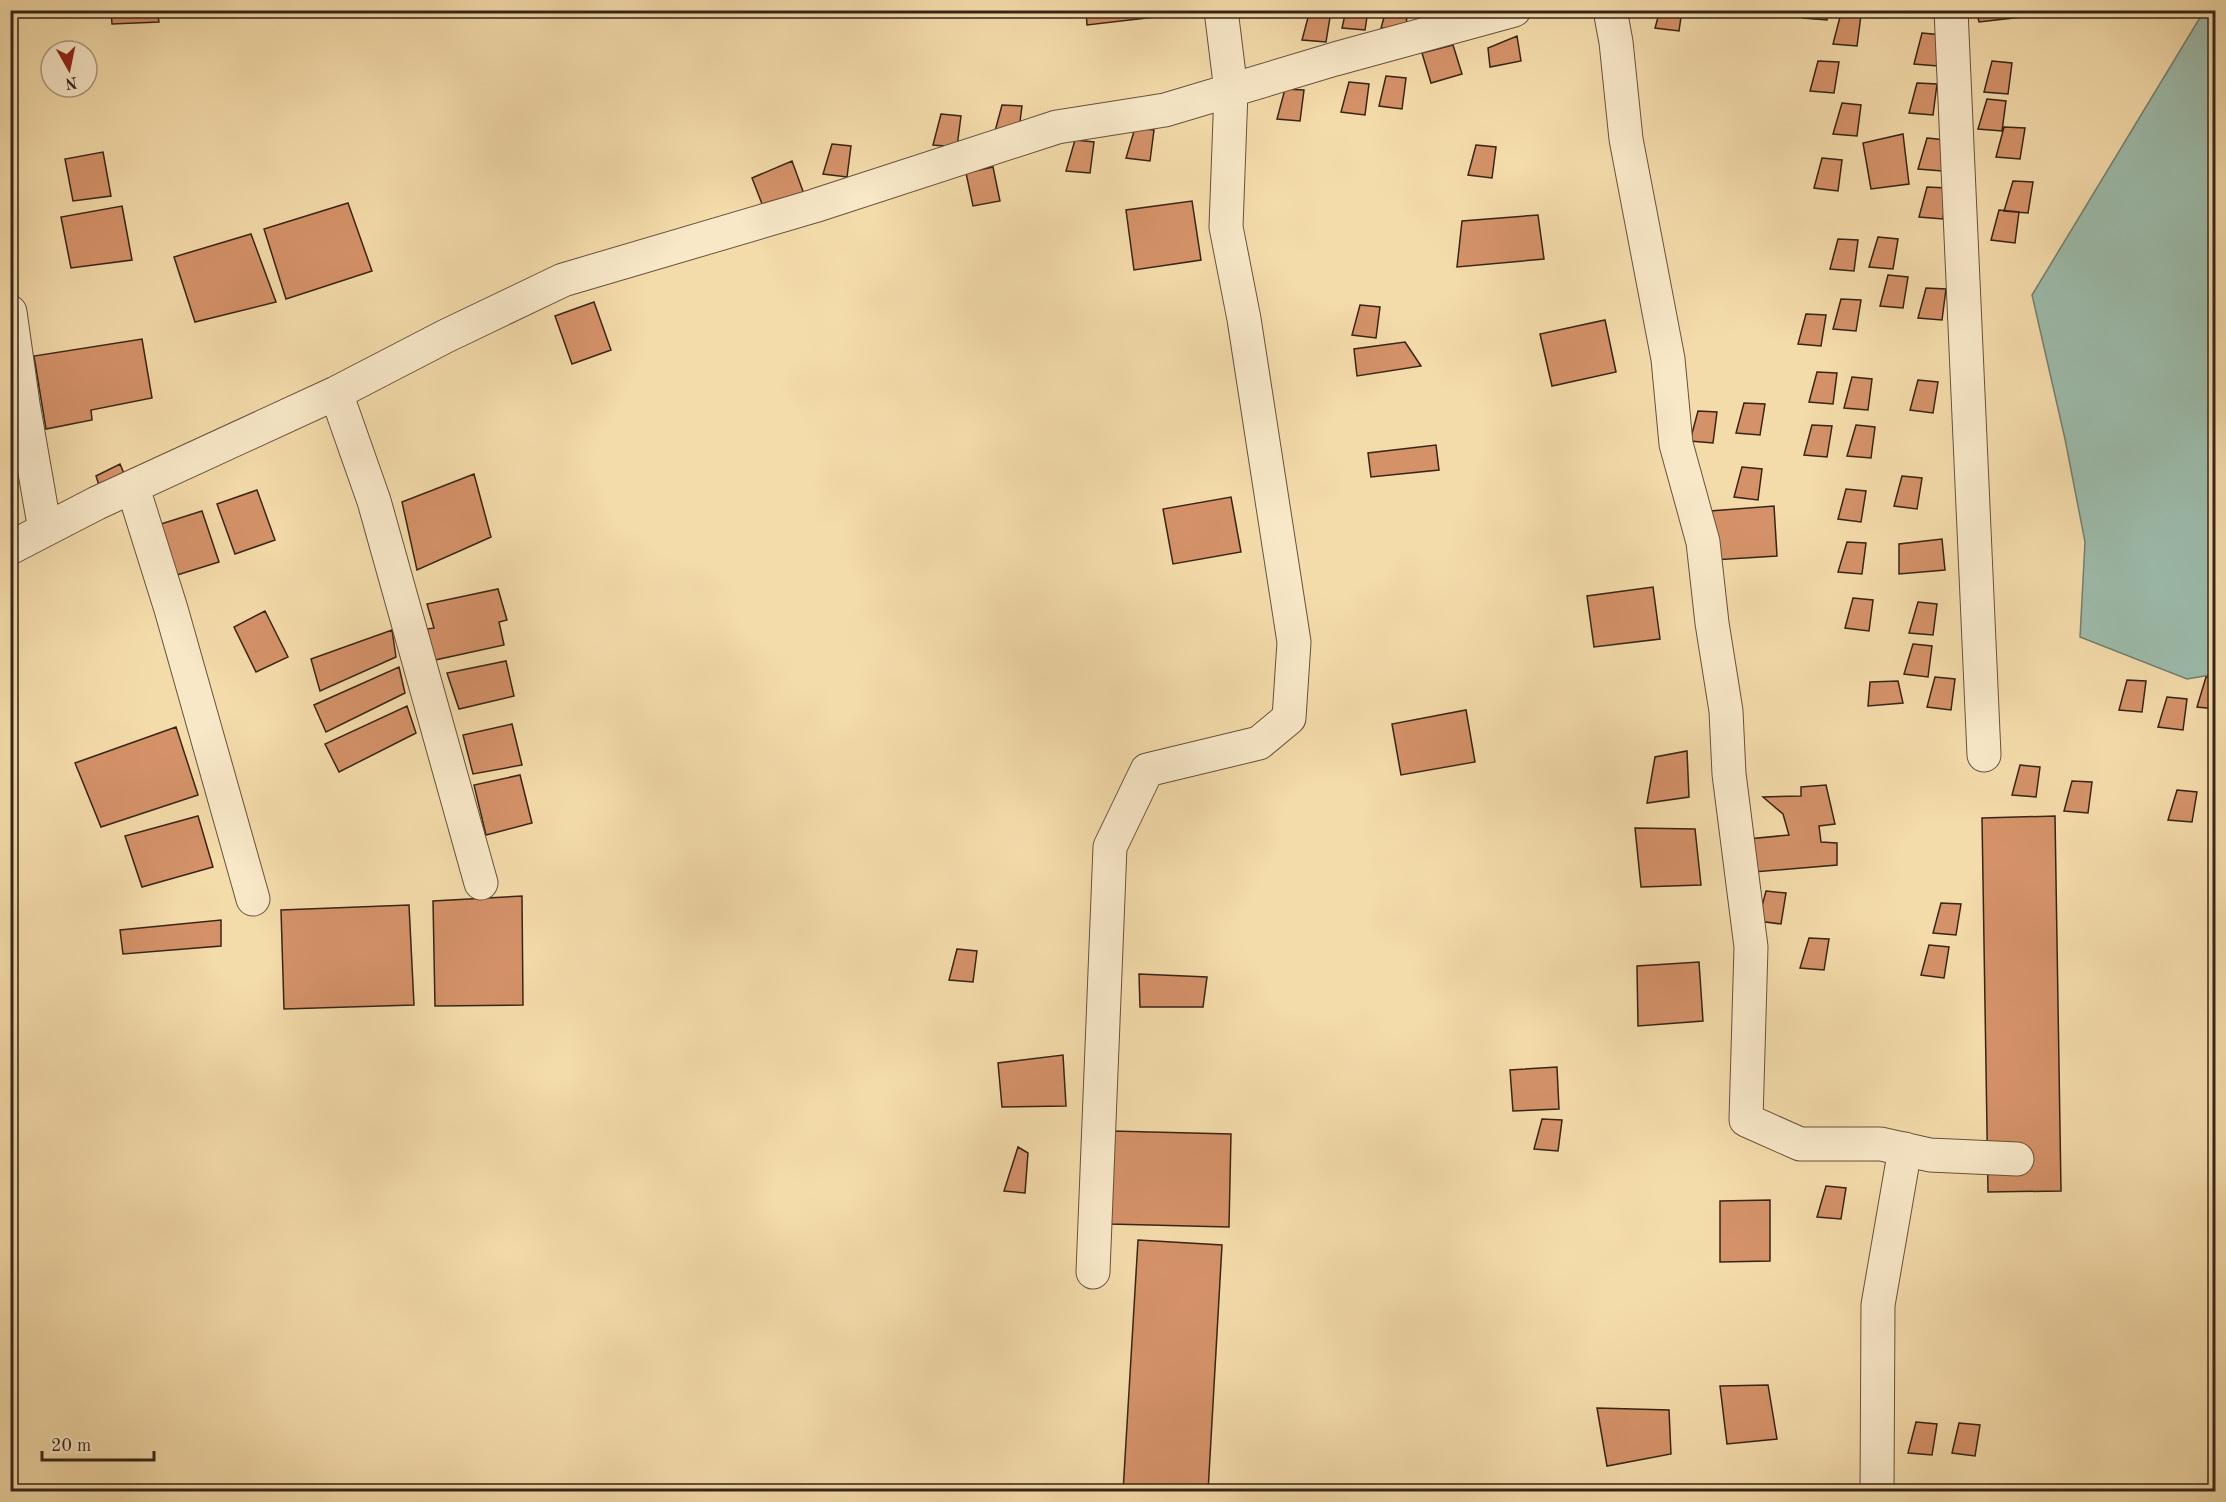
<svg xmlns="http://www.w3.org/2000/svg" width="2226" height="1502" font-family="'Old Standard TT',serif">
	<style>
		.water { fill: #9cbbab; stroke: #747f70; stroke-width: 1.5 }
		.building { fill: #d59269; stroke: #372517; stroke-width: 1.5 }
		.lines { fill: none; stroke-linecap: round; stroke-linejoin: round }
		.minor-casing { stroke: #66523c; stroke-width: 35 }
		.minor { stroke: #f8e8c8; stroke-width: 33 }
	</style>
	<rect width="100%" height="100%" fill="#f4dbaa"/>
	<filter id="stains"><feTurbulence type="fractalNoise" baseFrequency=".00333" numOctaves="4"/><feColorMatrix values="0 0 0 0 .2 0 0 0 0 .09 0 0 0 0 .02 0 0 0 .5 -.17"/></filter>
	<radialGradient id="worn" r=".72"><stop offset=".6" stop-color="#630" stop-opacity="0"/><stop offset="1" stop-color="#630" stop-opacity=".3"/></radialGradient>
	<path class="water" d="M2215,13L2216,674L2187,679L2080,637L2085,542L2065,439L2032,295L2201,16Z"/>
	<path class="building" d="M111,10H157L159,22L112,24Z
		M1086,10H1181V14L1087,25Z
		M1310,10L1331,11L1326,42L1302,40Z
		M1346,10H1368L1365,30L1342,28Z
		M1386,10H1408L1405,31L1381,28Z
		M1660,10H1682L1679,31L1655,28Z
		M1805,10H1828L1827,20L1803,18Z
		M1916,10H1939L1938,18L1915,16Z
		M1976,10H2021L2022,17L1979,22Z
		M1841,13L1861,15L1857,46L1833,44Z
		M1922,33L1943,35L1938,66L1914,64Z
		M1517,36L1521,61L1490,67L1488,48Z
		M1453,45L1462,74L1431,83L1422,53Z
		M1818,61L1839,62L1834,93L1810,91Z
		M1992,61L2012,63L2008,94L1984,92Z
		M1386,76L1406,78L1402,109L1379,106Z
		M1349,82L1369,84L1365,115L1341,112Z
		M1917,83L1937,84L1933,115L1909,113Z
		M1285,89L1304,90L1300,121L1277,119Z
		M1987,99L2006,101L2002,131L1978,129Z
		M1842,103L1861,105L1857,136L1833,134Z
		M1002,105L1022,106L1018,137L994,135Z
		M941,114L961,116L957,147L933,145Z
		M2004,127L2025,128L2020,159L1996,157Z
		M1135,128L1154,130L1150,161L1126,158Z
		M1903,134L1909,184L1871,189L1863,143Z
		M1927,138L1946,140L1942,171L1918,169Z
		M1075,140L1094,142L1090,173L1066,171Z
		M832,144L851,146L847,177L823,174Z
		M1476,145L1496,147L1492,178L1468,175Z
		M103,152L111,196L73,201L65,159Z
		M1822,158L1842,160L1838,191L1814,188Z
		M792,161L804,194L764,209L752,178Z
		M993,167L1000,201L973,206L966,173Z
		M2013,181L2033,182L2028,213L2004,211Z
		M1927,187L1947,188L1943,219L1919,217Z
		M1192,201L1201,260L1134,270L1126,210Z
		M348,203L372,271L286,299L264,229Z
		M122,206L132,260L71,268L61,217Z
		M1999,210L2019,212L2015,243L1991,240Z
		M1538,215L1544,259L1457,267L1462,221Z
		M251,234L276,302L195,322L174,257Z
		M1878,237L1898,239L1893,269L1869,267Z
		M1838,239L1858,240L1854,271L1830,269Z
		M1888,275L1908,277L1903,308L1880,306Z
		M1926,288L1946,289L1942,320L1918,318Z
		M1841,299L1861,300L1856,331L1833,329Z
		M594,302L611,350L572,364L555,316Z
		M1360,305L1380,307L1376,338L1352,335Z
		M1806,314L1826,315L1821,346L1798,344Z
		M1605,320L1616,372L1552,386L1540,334Z
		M142,339L152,398L91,410L92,420L46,429L34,356Z
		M1405,342L1421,366L1357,376L1354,349Z
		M1817,372L1837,373L1833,404L1809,402Z
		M1852,377L1872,379L1868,410L1844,408Z
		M1918,380L1938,382L1933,413L1910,410Z
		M1744,403L1765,404L1760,435L1736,433Z
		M1698,411L1717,412L1713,443L1690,441Z
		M1812,425L1832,426L1827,457L1804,455Z
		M1856,425L1875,427L1871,458L1847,456Z
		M1436,445L1439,470L1371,477L1368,453Z
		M120,464L129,485L103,498L96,476Z
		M1742,467L1762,469L1758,500L1734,497Z
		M474,474L491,537L417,570L402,502Z
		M1902,476L1922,478L1917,509L1894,506Z
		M1846,489L1866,491L1861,522L1838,519Z
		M257,490L275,540L235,554L217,504Z
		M1231,497L1241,552L1173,564L1163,509Z
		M1774,506L1777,556L1713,560L1710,511Z
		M202,511L219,562L177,575L161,524Z
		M1942,539L1945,570L1899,574V544Z
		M1847,542L1866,543L1862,574L1838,572Z
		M1653,587L1660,639L1594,647L1587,596Z
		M498,589L507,620L499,622L504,645L435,660L427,629L434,628L427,604Z
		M1853,598L1873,600L1869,631L1845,628Z
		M1918,602L1937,604L1933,635L1909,633Z
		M265,611L288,657L256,672L234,627Z
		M392,630L396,657L320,691L311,659Z
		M1913,644L1932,646L1928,677L1904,674Z
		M506,661L514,696L459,709L447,673Z
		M399,667L405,693L326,732L314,705Z
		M1935,677L1955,679L1951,710L1927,707Z
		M2206,677H2216V709L2197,707Z
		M2127,680L2146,681L2142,712L2119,710Z
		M1898,681L1903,703L1868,706L1870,682Z
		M2167,697L2187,699L2183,730L2158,727Z
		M407,706L416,733L339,772L325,744Z
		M1466,710L1475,762L1401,775L1392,724Z
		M512,724L522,765L473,774L463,735Z
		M176,727L198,795L101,827L75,763Z
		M1687,751L1689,797L1647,803L1655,757Z
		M2020,765L2040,767L2036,797L2012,795Z
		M520,775L532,823L486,835L474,785Z
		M2072,781L2092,782L2088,813L2064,811Z
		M1826,785L1835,824L1819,826L1821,842L1837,843V865L1754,872L1748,839L1789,835L1783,814L1763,797L1801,796V787Z
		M2177,790L2197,792L2192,822L2168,820Z
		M198,816L213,867L142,887L125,836Z
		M2055,816L2061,1191L1988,1192L1982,818Z
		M1635,828L1695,829L1701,885L1641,887Z
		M1766,891L1786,893L1781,924L1758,921Z
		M522,896L523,1005L435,1006L433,901Z
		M1941,903L1961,904L1956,935L1933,933Z
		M409,905L414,1005L284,1009L281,910Z
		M221,920V946L123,954L120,930Z
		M1809,938L1829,939L1824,970L1800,968Z
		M1929,945L1949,947L1944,978L1921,975Z
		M957,949L977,951L973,982L949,980Z
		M1699,962L1703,1021L1638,1026L1637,966Z
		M1139,974L1207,977L1203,1007H1140Z
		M1063,1055L1066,1106L1002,1107L998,1063Z
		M1557,1067L1559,1109L1513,1111L1510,1070Z
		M1542,1119L1562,1120L1558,1151L1534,1149Z
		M1111,1131L1231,1134L1229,1227L1109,1224Z
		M1018,1147L1028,1153L1025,1193L1004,1191Z
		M1826,1186L1846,1188L1841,1219L1817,1217Z
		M1770,1200V1261L1720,1262V1201Z
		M1138,1240L1222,1245L1208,1492H1123Z
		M1768,1385L1777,1439L1727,1444L1720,1386Z
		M1597,1408L1669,1410L1671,1454L1607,1466Z
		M1916,1422L1937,1424L1932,1455L1908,1453Z
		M1959,1423L1980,1425L1975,1456L1952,1453Z"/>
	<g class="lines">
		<g class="minor-casing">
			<path id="minor" d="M1610,10L1616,42L1626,139L1668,359L1676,444L1703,542L1712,623L1726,711L1729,774L1751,947L1746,1120L1800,1144H1881L1930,1155L2017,1159
				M1951,10L1984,755
				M10,312L23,404L45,530
				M336,393L374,501L481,883
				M133,488L171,609L253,899
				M10,548L97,503L336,393L446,336L563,280L814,206L1057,127L1165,110L1335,59L1514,10
				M1093,1272L1110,847L1147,770L1259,743L1289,718L1294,642L1244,319L1226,227L1231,91L1221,10
				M1877,1492L1878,1305L1905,1149"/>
		</g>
		<use href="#minor" class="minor"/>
	</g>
	<rect width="2226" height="1502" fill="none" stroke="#f4dbaa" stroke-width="36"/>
	<rect x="12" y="12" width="2202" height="1478" fill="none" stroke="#372517" stroke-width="3"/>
	<rect x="18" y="18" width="2190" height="1466" fill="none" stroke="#372517" stroke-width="1.5"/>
	<g transform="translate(69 69) rotate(171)"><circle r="28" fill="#f8e8c8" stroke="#ab9a81" stroke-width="1.5"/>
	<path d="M0-4.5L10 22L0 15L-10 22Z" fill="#8f2418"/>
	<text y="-9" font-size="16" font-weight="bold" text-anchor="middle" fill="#372517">N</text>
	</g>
	<path d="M42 1451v9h112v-9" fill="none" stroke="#372517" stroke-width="3"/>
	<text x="51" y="1451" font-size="18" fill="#372517" stroke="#f8e8c8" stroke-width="4.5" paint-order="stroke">20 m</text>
	<rect width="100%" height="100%" filter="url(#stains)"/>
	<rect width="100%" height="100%" fill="url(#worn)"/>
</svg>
